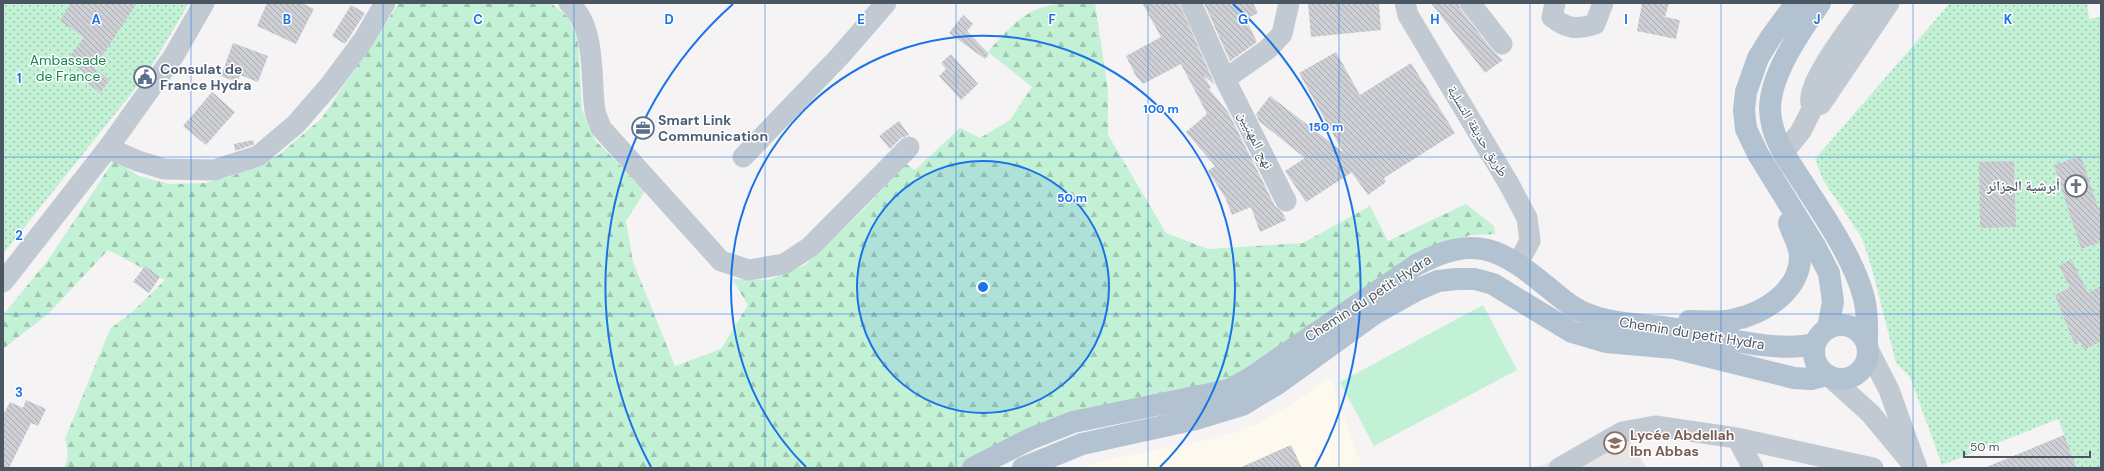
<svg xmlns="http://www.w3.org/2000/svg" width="2104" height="471" font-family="'DM Sans','Noto Naskh Arabic',sans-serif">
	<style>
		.commercial { fill: #fdf9ef }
		.education { fill: #e6e4e5 }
		.green { fill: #c3f1d5 }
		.forest { fill: url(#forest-firs) }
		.park { fill: url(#park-dots) }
		.building { fill: url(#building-back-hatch) }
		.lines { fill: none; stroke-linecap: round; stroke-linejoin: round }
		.minor { stroke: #c1cad2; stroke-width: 21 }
		.major { stroke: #b3c2d1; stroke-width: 22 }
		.grid { fill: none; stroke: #1a73e8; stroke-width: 1; stroke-opacity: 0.55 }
		.ring { fill: none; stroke: #1a73e8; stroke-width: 2 }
		.labels { text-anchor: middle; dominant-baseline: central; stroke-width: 3; stroke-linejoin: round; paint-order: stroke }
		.park-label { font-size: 14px; fill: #17864f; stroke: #fff }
		.service-label { font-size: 14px; font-weight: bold; fill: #4e5e75; stroke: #fff; text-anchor: start }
		.street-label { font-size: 14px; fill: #4a5661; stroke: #fff }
		.worship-label { font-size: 14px; font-weight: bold; fill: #5b616d; stroke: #fff; text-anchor: end }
		.education-label { font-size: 14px; font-weight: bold; fill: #785e54; stroke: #fff; text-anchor: start }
		.grid-label { font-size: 13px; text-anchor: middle; font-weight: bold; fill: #1a73e8; stroke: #fff; stroke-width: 3; stroke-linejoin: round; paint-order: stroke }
		.centre { fill: #1a73e8; stroke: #fff; stroke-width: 2 }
		.ring-label { font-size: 12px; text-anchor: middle; font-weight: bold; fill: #1a73e8; stroke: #fff; stroke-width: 3; stroke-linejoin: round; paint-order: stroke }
	</style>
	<defs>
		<pattern id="forest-firs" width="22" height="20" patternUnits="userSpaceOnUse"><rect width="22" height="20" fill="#c3f1d5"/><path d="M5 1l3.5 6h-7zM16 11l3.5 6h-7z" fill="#a0c6b0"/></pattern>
		<pattern id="park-dots" width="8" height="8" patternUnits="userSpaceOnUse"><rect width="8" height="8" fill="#c3f1d5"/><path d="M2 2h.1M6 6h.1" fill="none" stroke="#a0c6b0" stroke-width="1.8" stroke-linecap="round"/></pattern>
		<pattern id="building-back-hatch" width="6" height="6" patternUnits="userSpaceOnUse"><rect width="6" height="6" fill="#cdcfd5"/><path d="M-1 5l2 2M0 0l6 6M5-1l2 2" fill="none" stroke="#a8abb0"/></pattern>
	</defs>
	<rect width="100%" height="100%" fill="#f5f3f3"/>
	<path class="commercial" d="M1330,377L1361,464L1360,468H1076L1107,460L1221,437L1257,424L1290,405Z"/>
	<path class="education" d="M1625,434L1647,468H1534Z"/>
	<path class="green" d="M1483,305L1517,370L1374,446L1340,382Z"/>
	<path class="forest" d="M399,3H551L569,18L578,42L582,110L595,140L645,191L626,221L633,262L675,366L721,349L748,305L732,279L769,280L805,265L864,209L906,164L915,170L960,128L980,138L1010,120L1032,87L988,52C1001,36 1020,15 1040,8C1057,2 1077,3 1095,3L1108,91V135L1166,233L1208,249L1303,243L1370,206L1388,241L1466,204L1494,226L1495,234L1470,235L1446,244L1248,376L1073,422L971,468H64C69,458 68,449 65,439L110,329L131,313L165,280L108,250L48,314L3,349V315L49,259L114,160L139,176L170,184L205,183L232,176L279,155L322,118Z"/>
	<path class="park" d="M3,3H189L147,74L3,254Z
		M1950,3H2087L2089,19L2101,17V468H2077L2058,419L1942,465L1910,377L1896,363L1872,269L1862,238L1823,180L1815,159Z"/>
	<path class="building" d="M71,3H137L94,68L110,80L100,93L82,79L86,74L67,60L84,37L60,21Z
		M267,3H301L314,9L296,44L257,26Z
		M1142,3H1179L1215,85L1204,76L1211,88L1209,89L1228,112L1275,206L1282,212L1286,220L1260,232L1251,207L1232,215L1225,197L1208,171L1215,166L1186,132L1207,114L1181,64L1143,84L1136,76L1126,56L1161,37Z
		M1204,3H1253L1258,13L1246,19L1257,42L1230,61Z
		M1308,3H1379L1381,30L1311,37Z
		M1431,3H1458L1461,10L1493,51L1503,60L1485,73Z
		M1642,3H1669L1665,17L1680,20L1676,39L1637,31Z
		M351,5L365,13L345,44L332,36Z
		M963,15L973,24L967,31L989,54L985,59L949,33Z
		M233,43L268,56L258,82L240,75L237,82L221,76Z
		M1336,52L1360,95L1411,63L1455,133L1384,178L1386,182L1368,195L1352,173L1354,171L1306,202L1285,171L1305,158L1259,121L1256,114L1270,96L1343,152L1299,73Z
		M951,54L978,84L961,100L939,76L946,69L941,63Z
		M212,92L235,112L206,145L183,126Z
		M899,121L909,135L901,138L890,149L879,136Z
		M253,140L254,144L252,145L235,151L234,144Z
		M2081,156L2098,207L2101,206V242L2081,249L2054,165Z
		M2014,161L2016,227L1980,228L1979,162Z
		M2071,259L2088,293L2101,286V341L2084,350L2080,342L2075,345L2055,295L2070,287L2059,266Z
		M145,266L160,277L149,293L133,282Z
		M26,400L46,409L38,426L31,423L9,468H3V415L10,402L23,408Z
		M2064,435L2077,468H1984Z
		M1291,445L1302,468H1239Z"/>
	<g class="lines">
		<path class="minor" d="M569,3C597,27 590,78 595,111C596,116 599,122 601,128L721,261L749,270L784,264L810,247L909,147
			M1191,3L1225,79L1286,201
			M1405,3L1408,15L1509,184L1527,218L1530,241L1518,263
			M1470,3L1502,44
			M1555,3L1552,17C1567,29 1577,30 1595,24L1603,3
			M1868,3C1857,18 1798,92 1813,107L1821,104L1889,3
			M1225,79L1268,49L1282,34L1289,3
			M108,148L138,161L164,169L214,170L258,156L296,124L330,85L364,39L385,3
			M1784,152L1801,131L1813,107
			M743,157L840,56L886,3
			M3,282L108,148L173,57L204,3
			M1868,349L1889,390L1917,468
			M1831,378L1870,413L1909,460
			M1737,438L1753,468
			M1559,468L1622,432L1655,426L1737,438L1873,468"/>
		<path class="major" d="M1796,3L1771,37L1758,58L1746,92L1744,110L1746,129L1758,154L1815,246L1829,273L1833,302L1828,328
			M1820,3C1801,31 1770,74 1770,109C1771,138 1786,157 1801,180C1823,214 1854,259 1864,298C1868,313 1867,328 1867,343
			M1689,321C1703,321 1719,323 1732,320C1763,314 1801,291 1800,255C1799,244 1792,233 1789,223
			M1814 352a27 27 0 1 1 54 0a27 27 0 1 1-54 0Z
			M973,468L1030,439L1073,422L1229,390L1249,379L1416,265C1477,233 1501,249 1550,289C1562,299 1575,310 1590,315C1613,324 1638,324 1662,327C1709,333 1769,354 1815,344
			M1023,468L1082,444L1196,419L1242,405L1277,384L1374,314L1419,289L1438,281L1457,279H1475L1493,284L1572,332L1606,342L1674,348L1794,378L1811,379L1826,375"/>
	</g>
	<path class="grid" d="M191,3V468M383,3V468M574,3V468M765,3V468M956,3V468M1148,3V468M1339,3V468M1530,3V468M1721,3V468M1913,3V468M3,157H2101M3,314H2101"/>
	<circle cx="983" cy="287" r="126" fill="#1a73e8" fill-opacity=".12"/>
	<g class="ring">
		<circle cx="983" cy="287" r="126"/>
		<path d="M806 467A252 252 0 1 1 1160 467"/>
		<path d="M651 467A378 378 0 0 1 733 4M1233 4A378 378 0 0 1 1315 467"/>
	</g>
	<defs>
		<g id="civic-ring" transform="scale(1.15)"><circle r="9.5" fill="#fff" stroke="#5c6f8a" stroke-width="1.5"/><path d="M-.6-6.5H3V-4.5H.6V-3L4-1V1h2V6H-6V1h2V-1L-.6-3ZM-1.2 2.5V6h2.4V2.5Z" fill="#5c6f8a"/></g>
		<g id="office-ring" transform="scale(1.15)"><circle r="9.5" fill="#fff" stroke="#5c6f8a" stroke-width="1.5"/><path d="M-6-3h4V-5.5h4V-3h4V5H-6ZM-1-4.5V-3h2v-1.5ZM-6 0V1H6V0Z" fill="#5c6f8a"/></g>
		<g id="church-ring" transform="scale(1.15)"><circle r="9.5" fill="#fff" stroke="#6b7280" stroke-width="1.5"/><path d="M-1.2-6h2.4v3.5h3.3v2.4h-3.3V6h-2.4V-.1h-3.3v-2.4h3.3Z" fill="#6b7280"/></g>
		<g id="school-ring" transform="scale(1.15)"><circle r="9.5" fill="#fff" stroke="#8d6e63" stroke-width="1.5"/><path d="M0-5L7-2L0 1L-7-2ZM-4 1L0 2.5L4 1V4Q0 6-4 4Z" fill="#8d6e63"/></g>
	</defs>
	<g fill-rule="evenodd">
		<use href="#civic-ring" x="145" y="77"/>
		<use href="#office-ring" x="643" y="128"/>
		<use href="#church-ring" x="2076" y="186"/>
		<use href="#school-ring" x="1615" y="443"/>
	</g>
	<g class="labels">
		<g class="park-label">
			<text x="68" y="60">Ambassade<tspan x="68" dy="16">de France</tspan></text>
		</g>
		<g class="service-label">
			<text x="160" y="69">Consulat de<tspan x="160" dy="16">France Hydra</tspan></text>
			<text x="658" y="120">Smart Link<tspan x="658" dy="16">Communication</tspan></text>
		</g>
		<g class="street-label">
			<text transform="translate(1478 131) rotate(59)">طريق حديقة التسلية</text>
			<text transform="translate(1256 140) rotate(64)">نهج المهنيين</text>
			<text transform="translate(1368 298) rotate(-33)">Chemin du petit Hydra</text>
			<text transform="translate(1692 333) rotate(9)">Chemin du petit Hydra</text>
		</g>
		<g class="worship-label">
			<text x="2060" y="186">أبرشية الجزائر</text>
		</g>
		<g class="education-label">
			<text x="1630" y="435">Lycée Abdellah<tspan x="1630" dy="16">Ibn Abbas</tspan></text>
		</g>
	</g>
	<g class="grid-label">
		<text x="96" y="24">A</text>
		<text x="287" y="24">B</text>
		<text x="478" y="24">C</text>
		<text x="669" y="24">D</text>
		<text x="861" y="24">E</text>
		<text x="1052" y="24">F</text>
		<text x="1243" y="24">G</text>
		<text x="1435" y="24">H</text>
		<text x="1626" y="24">I</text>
		<text x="1817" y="24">J</text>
		<text x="2008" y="24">K</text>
		<text x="19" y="83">1</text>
		<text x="19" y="240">2</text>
		<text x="19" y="397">3</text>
	</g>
	<circle cx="983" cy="287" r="6" class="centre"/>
	<g class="ring-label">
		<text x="1161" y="113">100 m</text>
		<text x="1326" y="131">150 m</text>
		<text x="1072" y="202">50 m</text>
	</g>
	<rect width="2104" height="471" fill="none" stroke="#4a5661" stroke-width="8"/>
	<path d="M1964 451v6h126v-6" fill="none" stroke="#4a5661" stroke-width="2"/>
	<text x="1970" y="451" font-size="12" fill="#4a5661" stroke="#ffffff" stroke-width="3" paint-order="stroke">50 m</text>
</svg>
